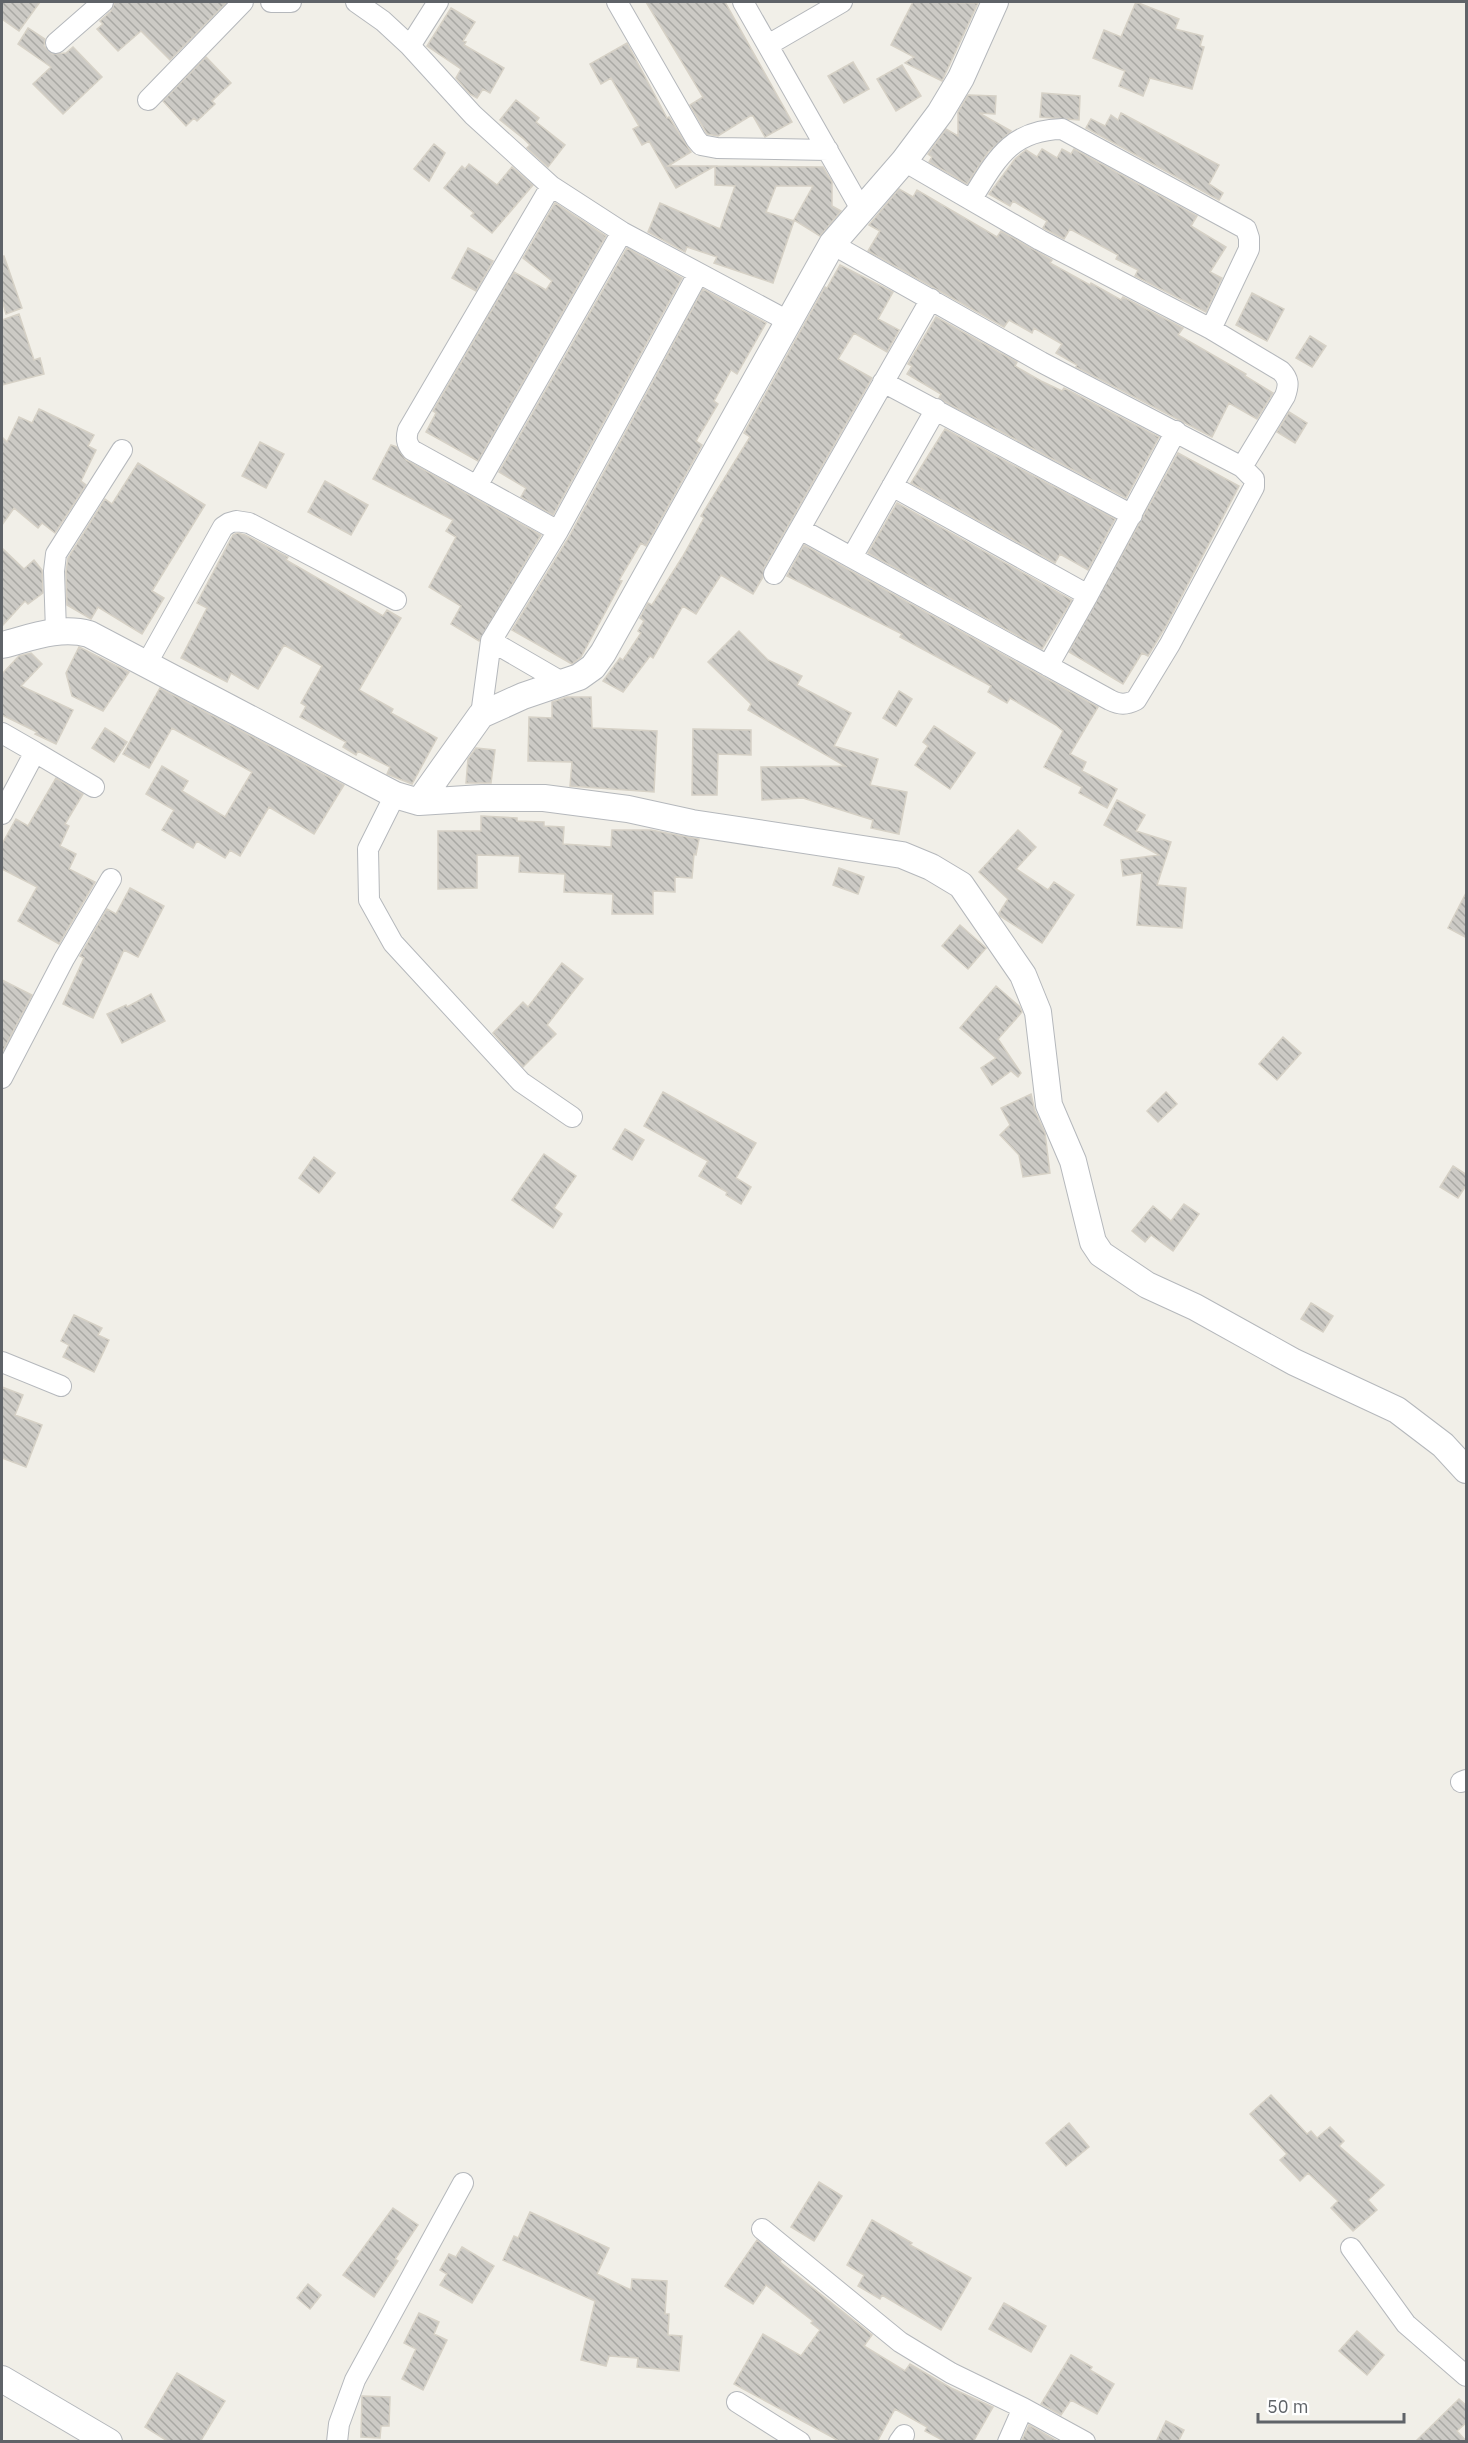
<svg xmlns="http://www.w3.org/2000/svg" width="1468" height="2443" font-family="'IBM Plex Sans',sans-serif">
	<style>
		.building { fill: url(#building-back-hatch); stroke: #d6d1c6; stroke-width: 1.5 }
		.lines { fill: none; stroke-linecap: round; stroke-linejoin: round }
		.minor-casing { stroke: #b5b8bc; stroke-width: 22 }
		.tertiary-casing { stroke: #b5b8bc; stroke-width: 28 }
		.minor { stroke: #fff; stroke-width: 20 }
		.tertiary { stroke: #fff; stroke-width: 26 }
	</style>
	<defs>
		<pattern id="building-back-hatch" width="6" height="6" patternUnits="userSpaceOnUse" patternTransform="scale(1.5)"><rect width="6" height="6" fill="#cccac5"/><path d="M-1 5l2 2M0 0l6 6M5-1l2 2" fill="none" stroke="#a9a8a4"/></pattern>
	</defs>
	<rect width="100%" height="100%" fill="#f1efe8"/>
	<path class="building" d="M2,2H40L19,31L2,19Z
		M115,2H227L170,60L141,31L118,51L97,29L103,24L100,21L111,11Z
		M646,2H725L792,122L765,137L753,116H750L718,136L707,134L690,105L703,97Z
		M913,2L978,3L942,81L905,63L914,57L891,45Z
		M1136,2L1179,19L1175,29L1203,36L1200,46L1204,47L1192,89L1150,78L1143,96L1119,86L1125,71L1093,58L1104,30L1121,37Z
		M451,8L475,22L463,41L466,42L464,45L504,68L490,93L483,89L477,98L470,94L456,78L461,69L427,46Z
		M28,28L45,39L44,46L52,54L66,53L73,47L102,77L63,114L33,84L51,67L18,44Z
		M627,43L667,118L669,117L691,152L668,166H715L676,188L649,141L642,145L633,129L639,126L611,78L601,84L590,64Z
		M206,57L231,83L212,101L215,104L197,121L194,118L186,126L163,101Z
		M853,62L869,89L844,103L828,76Z
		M902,65L921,96L896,111L877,79Z
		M1042,93L1080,96L1079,120L1040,117Z
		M968,95L996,96L995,114L979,113L1011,131L988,152L967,184L929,162L932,157L928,154L946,129L958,136V112Z
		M516,100L539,118L536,122L565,145L548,167L527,148L530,145L524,139L500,120Z
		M1121,113L1219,165L1209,184L1223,193L1219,200L1086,128L1091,119L1105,126L1111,115L1118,120Z
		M434,144L445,153L429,181L414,169Z
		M1042,149L1057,158L1062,149L1071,154L1074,149L1197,216L1191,226L1226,247L1210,272L1222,278L1206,312L1135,276L1138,270L1116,259L1118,255L1070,229L1064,239L1043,228L1047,221L1013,201L1010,206L989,194L1015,159L1026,150L1037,157Z
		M469,164L497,185L512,167L533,185L492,233L471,216L474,213L444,188L462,166L465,169Z
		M715,166L823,167L832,182V206L841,211L820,236L794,220L813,186H776L766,212L794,221L773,283L714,263L717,257L687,247L685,252L648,232L660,203L720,229L735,186L715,185Z
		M899,189L913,197L917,190L997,237L1001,231L1052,260L1050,263L1090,285L1091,283L1121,300L1123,297L1183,328L1178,335L1246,374L1245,376L1273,393L1257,419L1229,403L1212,437L1076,367L1077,365L1056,353L1062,344L1034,328L1032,333L1009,320L1004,327L868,251L880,231L869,225Z
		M555,203L606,236L478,461L426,432L436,413L433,411L514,272L546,290L552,281L523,258Z
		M468,248L493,261L476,291L452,278Z
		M627,248L682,278L553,515L521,497L526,488L499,472Z
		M2,256H4L22,308L6,314L2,300Z
		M840,265L893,292L878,319L899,330L887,352L854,333L838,359L872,378L764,568L763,577L753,594L721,575L696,614L683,606L653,658L650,656L623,692L603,681L620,658L623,660L641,633L638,631L644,621L640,618L648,603L652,605L683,556L704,518L701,516L750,437L744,433L825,287L827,288Z
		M703,289L766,323L737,374L731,370L714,401L718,404L696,441L702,445L646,546L641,543L619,580L622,581L581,657L572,664L512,630L569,537Z
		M1252,293L1284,309L1267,341L1236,325Z
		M19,314L34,360L40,358L44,374L2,385V320Z
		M936,317L1017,362L1015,366L1041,381L1062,391L1064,388L1159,437L1126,498L945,402L939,398L941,394L907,374L912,366L908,364Z
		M1310,336L1326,346L1312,367L1296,358Z
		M39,409L94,435L88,446L96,450L81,481L86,485L55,533L42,523L38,528L14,508L2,525V437L7,442L19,417L32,423Z
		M1289,412L1307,423L1295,443L1277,432Z
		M945,429L1115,519L1088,570L1060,554L1055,563L911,483Z
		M260,442L284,454L266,488L242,476Z
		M391,445L397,447L406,460L541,535L479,641L451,624L461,606L429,587L456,537L446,531L453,520L373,479Z
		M1178,453L1239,486L1166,626L1148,656L1142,653L1123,684L1069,652Z
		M138,463L205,505L152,591L164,598L142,634L98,607L91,619L67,605L66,572L68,558L105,499L112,504Z
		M325,481L368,505L351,535L308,512Z
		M897,503L1072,600L1042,649L868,553Z
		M237,533L245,535L288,557L286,560L383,616L387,610L401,618L359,690L393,709L391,713L437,738L412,784L387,774L390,767L358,751L356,755L343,747L346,742L300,717L306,706L301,703L322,666L284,645L258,689L231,673L227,682L181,658L207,608L197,603L233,535Z
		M804,545L1098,707L1070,754L1086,762L1082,771L1117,789L1107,808L1079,793L1082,787L1044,767L1063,731L1056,725L1010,698L1007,703L988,692L991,686L900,637L902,634L787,576Z
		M2,548L24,569L34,560L42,570L43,593L28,604L25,601L2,626Z
		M739,631L768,660L802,676L797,685L851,713L834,746L878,759L870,785L907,792L899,834L871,828L873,820L803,798L762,800L761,767L845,766L748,710L751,704L708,662Z
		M79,647L129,672L103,711L72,696L66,673Z
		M31,653L42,664L21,686L73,710L56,744L35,734L37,732L2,715V674L19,656Z
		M160,688L344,785L314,834L269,807L240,856L230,850L225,858L197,841L193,848L162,830L174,810L146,794L162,766L188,781L182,791L225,817L252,772L172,728L149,768L123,754Z
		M899,691L912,699L896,726L883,718Z
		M567,697H591L592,728L657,731L654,792L570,786L572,762L528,761L529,717L552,718V702Z
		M934,726L975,753L950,789L915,765L928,746L923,742Z
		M105,728L127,742L114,762L92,748Z
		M693,729L751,730V755L718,754L717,795H692Z
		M476,748L495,750L491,783H466L468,759Z
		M56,778L83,794L65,824L69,826L60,846L76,854L69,869L95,882L59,944L18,921L37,887L2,869V844L16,819L28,826Z
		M1117,800L1145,815L1136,831L1171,842L1157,885L1186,888L1182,928L1137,925L1142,873L1123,876L1121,860L1159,855L1104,825Z
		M481,816L517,818V821L544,822V826L564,827L563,844L611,847L612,830H651L699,839L696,855L694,854L692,878L675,877V892L653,891V914H612L613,894L564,892L565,874L519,872L520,856L477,855V888L438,889V831H481Z
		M1018,830L1036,847L1016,869L1048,890L1054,882L1074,895L1042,943L1000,916L999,913L1008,899L979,872Z
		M839,868L864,877L858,894L833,885Z
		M130,888L164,906L138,957L124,950L93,1018L63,1004L84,958L80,956L107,909L116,914Z
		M1467,891V938L1448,928Z
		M960,925L986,948L968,969L942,946Z
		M562,963L583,979L547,1025L556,1034L523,1067L493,1033L523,1002L528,1007Z
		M2,980L32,995L2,1053Z
		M996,986L1019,1006L1022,1012L998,1039L1021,1073L1018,1077L1011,1071L992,1085L981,1068L996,1058L960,1028Z
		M151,994L165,1021L122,1043L107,1014L126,1005L127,1007Z
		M1283,1037L1301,1053L1277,1080L1259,1064Z
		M663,1092L756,1143L736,1178L751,1187L741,1204L726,1195L727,1192L699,1176L708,1161L644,1126Z
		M1166,1092L1177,1104L1158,1122L1147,1111Z
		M1031,1094L1035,1111L1045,1133L1050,1173L1023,1177L1019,1155L1000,1135L1010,1125L1001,1108Z
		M625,1129L644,1140L632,1160L613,1149Z
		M544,1154L576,1176L554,1208L562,1214L553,1228L512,1200Z
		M314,1157L335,1173L319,1193L299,1178Z
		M1453,1166L1467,1175V1184L1458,1198L1440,1187Z
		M1184,1204L1199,1214L1173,1251L1151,1235L1145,1242L1132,1231L1153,1206L1171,1221Z
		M1311,1303L1333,1316L1323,1332L1301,1319Z
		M74,1315L102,1328L98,1335L109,1340L94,1372L63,1357L69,1345L61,1341Z
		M2,1387L23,1395L15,1415L42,1425L26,1467L2,1458Z
		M1271,2095L1307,2134L1311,2131L1317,2138L1330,2127L1344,2141L1339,2146L1384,2185L1368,2200L1377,2210L1353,2231L1331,2208L1338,2201L1308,2173L1300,2181L1280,2160L1287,2154L1250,2114Z
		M1069,2123L1089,2147L1066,2166L1046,2143Z
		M819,2182L842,2196L814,2241L791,2227Z
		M393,2208L418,2225L395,2259L398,2261L374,2297L343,2275Z
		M530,2212L609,2248L597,2274L631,2290L632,2279L667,2281L665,2314H669L668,2335L682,2336L679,2371L637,2367L638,2358L609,2356L606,2366L581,2360L595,2301L503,2260L514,2236L518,2238Z
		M872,2220L912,2243L910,2245L971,2278L941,2330L882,2295L880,2299L858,2286L864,2275L847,2265Z
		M757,2240L781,2260L780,2262L872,2335L864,2346L905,2371L910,2364L951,2388L993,2407L973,2442H946L925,2431L927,2427L895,2409L877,2442H841L734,2384L763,2334L801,2356L820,2330L811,2323L813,2321L766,2285L753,2304L725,2286Z
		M462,2247L494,2266L472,2303L440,2285L447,2274L440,2270L449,2254L456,2257Z
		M308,2284L321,2295L310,2309L297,2298Z
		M1004,2303L1046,2326L1031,2352L989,2329Z
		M419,2313L439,2322L434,2334L447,2340L423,2390L402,2379L416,2349L404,2343Z
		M1357,2331L1384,2355L1367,2375L1339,2351Z
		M1071,2355L1092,2367L1090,2370L1114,2384L1097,2414L1071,2400L1061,2415L1041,2404Z
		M177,2373L225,2401L200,2442H169L145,2427Z
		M362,2396L390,2397L389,2426H381L380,2438L361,2437Z
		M1459,2399L1467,2406V2422L1457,2431L1467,2442H1415Z
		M1166,2421L1184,2430L1178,2442H1156Z
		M1029,2425L1059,2442H1021Z"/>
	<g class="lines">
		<g class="minor-casing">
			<path id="minor" d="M271,2H291
				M356,2L383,21L410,46L473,115L551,186L622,232L788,321
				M617,2L696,139L701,145L717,148L828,150
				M743,2L861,209
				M56,43L103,2
				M768,45L842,2
				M410,46L438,2
				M148,100L243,2
				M904,161L1040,240L1211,329L1281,371C1289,379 1289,385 1285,396L1242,467
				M551,186L408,430C406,438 406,443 412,450L558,531
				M971,200C996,160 1010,130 1062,129L1246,229L1249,238V249L1211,329
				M883,382L1132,515
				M477,486L622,232
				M892,486L1088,595L1176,431
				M800,529L1110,700C1120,705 1126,705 1136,700L1170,644L1254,487V479L1242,467L1041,362L832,244
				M852,557L936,409
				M774,574L931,299
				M56,631L54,571L56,554L122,450
				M491,641L565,684
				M147,663L223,527L229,523L236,521L249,523L396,600
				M1048,666L1088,595
				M481,715L491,641L558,531L698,274
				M2,733L35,752L2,814
				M35,752L94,787
				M395,795L368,849L369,900L393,943L521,1082L572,1117
				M2,1078L64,959L111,879
				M2,1362L61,1386
				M1461,1782L1466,1780
				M762,2229L900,2342L951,2373L1023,2408L1085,2442
				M1351,2248L1406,2324L1466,2376
				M737,2402L800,2442
				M337,2442L339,2424L355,2380L463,2183
				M899,2442L904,2435
				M1008,2442L1023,2408"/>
		</g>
		<g class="tertiary-casing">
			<path id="tertiary" d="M2,645C30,638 59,626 89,634L395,795L419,802L482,798H544L628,809L692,823L902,855L931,867L961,885L1023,975L1038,1012L1049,1105L1073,1161L1093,1242L1101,1254L1147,1285L1195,1307L1294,1362L1397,1410L1443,1445L1466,1470
				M419,802L481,715L523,696L579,677L593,667L603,653L832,244L904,161L940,113L961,78L995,2
				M2,2379L109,2442"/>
		</g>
		<use href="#minor" class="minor"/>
		<use href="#tertiary" class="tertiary"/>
	</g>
	<rect width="1468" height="2443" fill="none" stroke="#5f6368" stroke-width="6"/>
	<path d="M1258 2413v9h146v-9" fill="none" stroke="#5f6368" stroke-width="3"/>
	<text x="1267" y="2413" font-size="18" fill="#5f6368" stroke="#ffffff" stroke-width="4.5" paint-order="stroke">50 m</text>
</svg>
